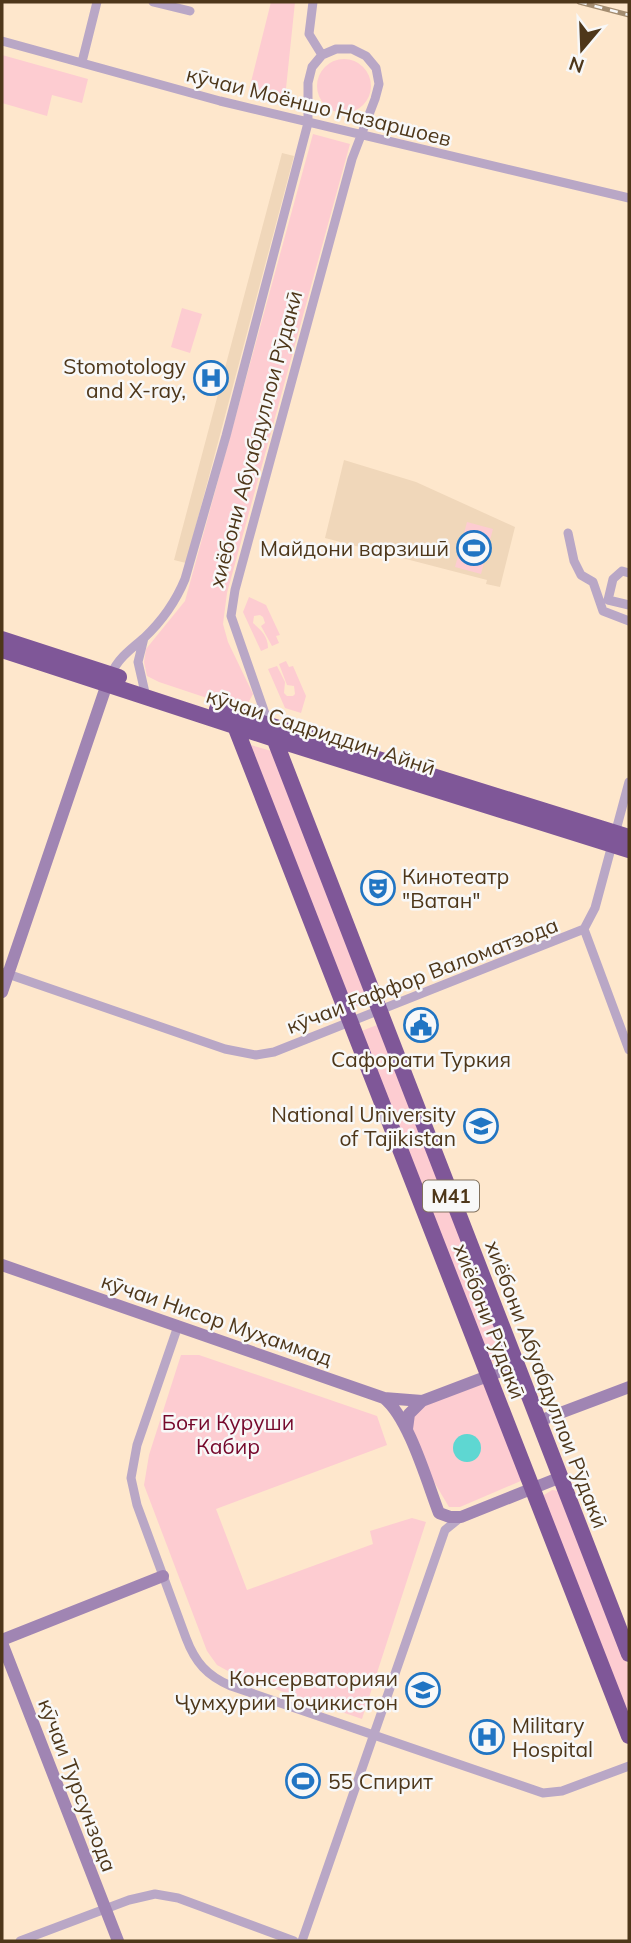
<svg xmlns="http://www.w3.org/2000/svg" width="631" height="1943" font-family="Mulish,sans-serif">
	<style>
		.built { fill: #f0d7ba }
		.green { fill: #fdccd1 }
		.water { fill: #5ed7d2 }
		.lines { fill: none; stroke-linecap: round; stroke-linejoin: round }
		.street { stroke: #b9a7c6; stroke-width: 9 }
		.secondary { stroke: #a085b3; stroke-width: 12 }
		.highway { stroke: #7f5798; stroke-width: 16 }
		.rail-casing { stroke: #a38c70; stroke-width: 5 }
		.rail { stroke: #f8f8f8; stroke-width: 2.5; stroke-dasharray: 8; stroke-linecap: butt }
		.labels { text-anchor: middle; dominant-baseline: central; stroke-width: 5; stroke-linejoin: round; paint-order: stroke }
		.shield { fill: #f8f8f8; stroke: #81715d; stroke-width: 2 }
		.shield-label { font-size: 19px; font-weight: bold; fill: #4e371a }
		.street-label { font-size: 21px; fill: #4e371a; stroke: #f8f8f8 }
		.poi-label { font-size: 21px; fill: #4e371a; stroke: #f8f8f8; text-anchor: end }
		.park-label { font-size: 21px; fill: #75082b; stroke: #f8f8f8 }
	</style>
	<rect width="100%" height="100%" fill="#fee7cc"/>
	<path class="built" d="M282,153L294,156L186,563L174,560Z
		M344,460L416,482L515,527L500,587L486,584L487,580L325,538Z"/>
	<path class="green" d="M271,2H295L285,98L249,90Z
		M2,55L88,79L82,103L52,95L47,116L2,103Z
		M317 86a27 27 0 1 1 54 0a27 27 0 1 1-54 0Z
		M313,134L350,144L227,593L223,624L228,642L253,694L247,705L237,708L159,682L147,676L144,662L146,649L185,601Z
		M182,308L202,314L190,353L171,347Z
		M467,522L493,529L481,574L455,567Z
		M249,597L266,605L280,635L276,636L279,643L272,646L261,626L265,623L263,617L260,615L254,616L253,623C261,630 268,636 268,648L261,651L243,612Z
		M286,661L289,667L293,666L306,696L301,713L285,708L268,669L277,666L285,682L284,693L287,696H293L295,694L294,686L287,685L279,664Z
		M251,745L275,752L368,1002L349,1009Z
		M377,1025L506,1356L488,1363L359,1032Z
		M181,1355H199L377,1416L387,1445L216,1509L247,1590L373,1544L370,1531L412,1518L426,1522L362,1719L237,1676L217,1665L207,1651L144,1485L149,1455Z
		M484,1383L523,1480L460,1507H449L424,1465L410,1427L412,1418L423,1404Z
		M552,1490L559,1491L561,1494L629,1669V1724L543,1501L544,1495Z"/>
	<path class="water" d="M453 1448a14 14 0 1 1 28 0a14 14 0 1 1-28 0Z"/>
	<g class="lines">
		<path class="street" d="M153,2L190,11
			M313,2L309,34L322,55
			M2,41L220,101L629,198
			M82,62L97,2
			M568,533L574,561L581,575L593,582L603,611L629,621
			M629,573L622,571L613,579L608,600L629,605
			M144,638L138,662L146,697
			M111,675C117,659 132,648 144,638C162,621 176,601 185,579L226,436L308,123V83L312,67L322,55L336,49H352L366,56L376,68L379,84L375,99L352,159L235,590L231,616L269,725
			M584,929L629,1050
			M2,972L225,1049L256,1055L274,1052L584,929L595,908L629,782
			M178,1326L137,1445L131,1478L137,1505L186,1638C195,1662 207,1676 231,1686L543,1793L562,1791L629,1766
			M20,1941L129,1900L155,1894L178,1898L294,1941
			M302,1941L445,1530L461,1517"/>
		<path class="secondary" d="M2,992L109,678
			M2,1265L384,1398L422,1401
			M384,1398C409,1418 427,1482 439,1513L450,1517H461L561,1477
			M539,1421L629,1387
			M407,1429L409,1414L422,1401L517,1365
			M2,1640L163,1576
			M2,1643L118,1941"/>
		<path class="highway" d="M2,639L119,677
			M2,650L274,739L629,850
			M217,709L629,837
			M269,725L629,1654
			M235,726L629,1736"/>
		<g class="rail-casing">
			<path id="rail" d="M579,2L629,15"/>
		</g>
		<use href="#rail" class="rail"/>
	</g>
	<defs>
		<g id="hospital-ring" transform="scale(1.75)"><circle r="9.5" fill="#f8f8f8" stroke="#2175c3" stroke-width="1.5"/><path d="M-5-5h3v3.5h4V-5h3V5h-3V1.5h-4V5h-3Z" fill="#2175c3"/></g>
		<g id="stadium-ring" transform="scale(1.75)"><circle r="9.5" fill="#f8f8f8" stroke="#2175c3" stroke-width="1.5"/><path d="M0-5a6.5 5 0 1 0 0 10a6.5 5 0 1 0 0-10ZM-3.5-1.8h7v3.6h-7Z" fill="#2175c3"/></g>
		<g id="theatre-ring" transform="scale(1.75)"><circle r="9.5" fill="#f8f8f8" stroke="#2175c3" stroke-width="1.5"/><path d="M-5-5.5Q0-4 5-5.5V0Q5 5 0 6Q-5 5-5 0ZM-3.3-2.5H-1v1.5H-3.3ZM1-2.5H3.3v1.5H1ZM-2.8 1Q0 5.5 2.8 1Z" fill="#2175c3"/></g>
		<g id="civic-ring" transform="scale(1.75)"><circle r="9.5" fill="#f8f8f8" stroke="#2175c3" stroke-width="1.5"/><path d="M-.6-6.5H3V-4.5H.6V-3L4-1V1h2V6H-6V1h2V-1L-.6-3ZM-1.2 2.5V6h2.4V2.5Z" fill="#2175c3"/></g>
		<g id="university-ring" transform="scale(1.75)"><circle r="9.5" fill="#f8f8f8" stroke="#2175c3" stroke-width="1.5"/><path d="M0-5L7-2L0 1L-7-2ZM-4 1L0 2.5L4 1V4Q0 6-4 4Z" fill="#2175c3"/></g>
	</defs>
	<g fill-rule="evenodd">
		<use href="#hospital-ring" x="211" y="378"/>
		<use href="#stadium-ring" x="474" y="548"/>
		<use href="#theatre-ring" x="378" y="888"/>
		<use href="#civic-ring" x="421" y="1025"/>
		<use href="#university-ring" x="481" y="1126"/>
		<use href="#university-ring" x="423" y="1690"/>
		<use href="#hospital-ring" x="487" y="1737"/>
		<use href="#stadium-ring" x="303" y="1781"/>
	</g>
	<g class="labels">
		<rect class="shield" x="423" y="1180.5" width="56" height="31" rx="5"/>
		<g class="shield-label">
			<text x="451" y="1196">M41</text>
		</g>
		<g class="street-label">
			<text transform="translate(319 106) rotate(14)">кӯчаи Моёншо Назаршоев</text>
			<text transform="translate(255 439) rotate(-75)">хиёбони Абуабдуллои Рӯдакӣ</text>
			<text transform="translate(321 731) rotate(18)">кӯчаи Садриддин Айнӣ</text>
			<text transform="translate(422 975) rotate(-21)">кӯчаи Ғаффор Валоматзода</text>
			<text transform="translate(217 1319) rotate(19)">кӯчаи Нисор Муҳаммад</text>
			<text transform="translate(490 1321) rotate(69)">хиёбони Рӯдакӣ</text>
			<text transform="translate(547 1384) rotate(69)">хиёбони Абуабдуллои Рӯдакӣ</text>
			<text transform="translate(78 1785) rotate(69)">кӯчаи Турсунзода</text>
		</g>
		<g class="poi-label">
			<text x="186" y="366">Stomotology<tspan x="186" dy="24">and X-ray,</tspan></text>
			<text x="449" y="548">Майдони варзишӣ</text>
			<text x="402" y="876" text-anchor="start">Кинотеатр<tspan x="402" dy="24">"Ватан"</tspan></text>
			<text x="421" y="1059" text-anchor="middle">Сафорати Туркия</text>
			<text x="456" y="1114">National University<tspan x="456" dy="24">of Tajikistan</tspan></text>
			<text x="398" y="1678">Консерваторияи<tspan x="398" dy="24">Ҷумҳурии Тоҷикистон</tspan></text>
			<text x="512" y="1725" text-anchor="start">Military<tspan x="512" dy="24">Hospital</tspan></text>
			<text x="328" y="1781" text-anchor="start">55 Спирит</text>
		</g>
		<g class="park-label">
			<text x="228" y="1422">Боғи Куруши<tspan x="228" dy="24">Кабир</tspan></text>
		</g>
	</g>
	<rect width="631" height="1943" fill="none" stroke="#4e371a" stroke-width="7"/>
	<g transform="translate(582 49) rotate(199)" stroke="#f8f8f8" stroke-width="5" paint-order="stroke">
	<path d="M0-5L12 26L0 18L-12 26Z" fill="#4e371a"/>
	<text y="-10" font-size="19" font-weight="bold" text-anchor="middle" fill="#4e371a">N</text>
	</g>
</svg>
